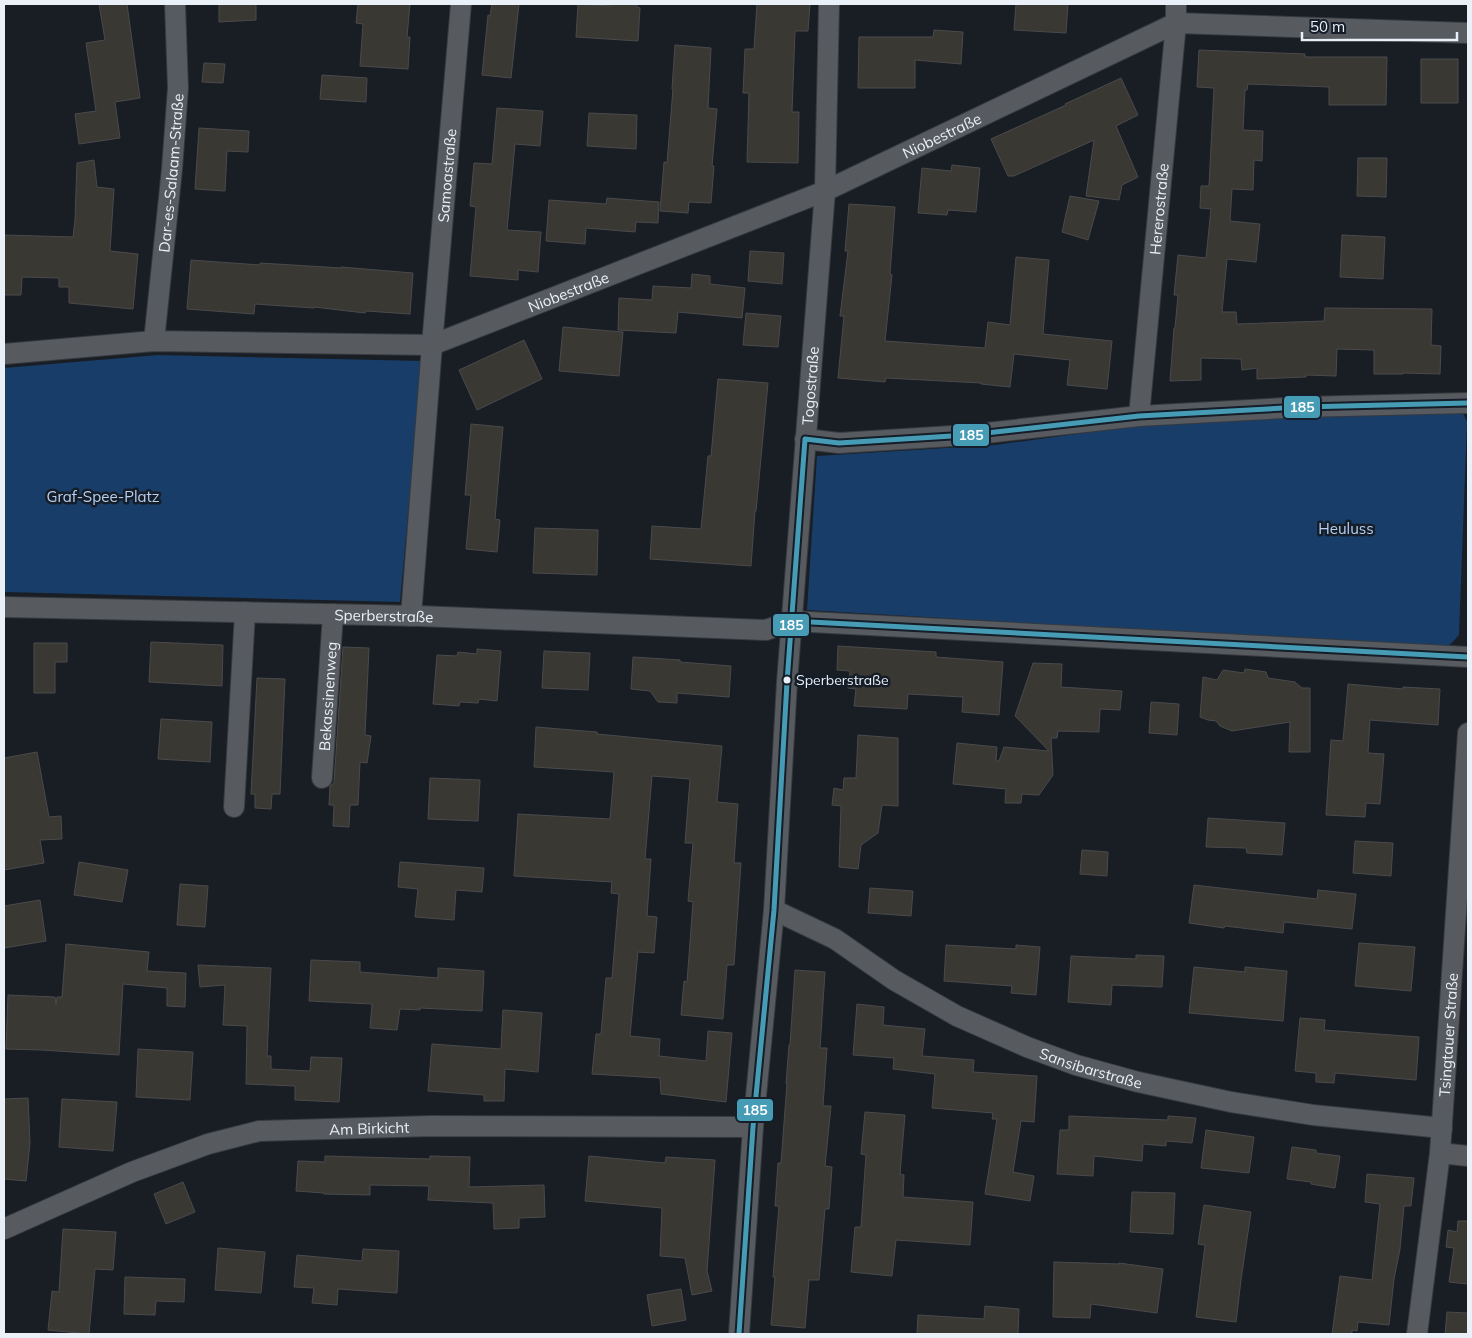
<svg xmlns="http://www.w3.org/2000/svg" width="1472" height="1338" font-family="Mulish,sans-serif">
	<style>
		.green { fill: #193d69 }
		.building { fill: #393833; stroke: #4a4a4c }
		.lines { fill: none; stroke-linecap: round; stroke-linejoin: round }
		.minor-casing { stroke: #363a3f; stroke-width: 22 }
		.minor { stroke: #575b60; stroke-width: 20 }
		.bus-1-casing { stroke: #151d28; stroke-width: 9 }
		.bus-1 { stroke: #469cb5; stroke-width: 5 }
		.bus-dot { fill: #eaf0f7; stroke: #151d28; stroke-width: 2 }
		.labels { text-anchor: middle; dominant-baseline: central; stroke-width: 5; stroke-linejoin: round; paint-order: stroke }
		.bus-label { font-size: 14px; fill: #eaf0f7; stroke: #151d28; text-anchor: start }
		.street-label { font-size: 15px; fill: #eaf0f7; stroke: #151d28 }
		.park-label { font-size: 15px; fill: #b7d0f2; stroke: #151d28 }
		.line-badge { stroke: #151d28; stroke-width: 2 }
		.badge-label { font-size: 14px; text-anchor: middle; font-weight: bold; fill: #fff }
	</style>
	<rect width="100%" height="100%" fill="#191e24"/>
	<path class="green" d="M158,355L422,361L400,602L4,592V368Z
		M1463,413L1467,422L1459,635L1447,648L807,610L817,456L995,445L1149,424L1310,414Z"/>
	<path class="building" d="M99,4H127L140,98L115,102L120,138L79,144L75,114L96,111L86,43L105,40Z
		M219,4H256V20L219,22Z
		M358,4H410L407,37H410L408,69L360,66L363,24L356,23Z
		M492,4H519L511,78L482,75L488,15L490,16Z
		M578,4L611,6V4H637V7L640,8L638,41L576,37Z
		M757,4H810L808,31H795L792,112H799L798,163L747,162L749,93H743L745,49H754Z
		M1016,4H1068L1066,33L1014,30Z
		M934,30L963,32L961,64L915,60V88H858L859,37H933Z
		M675,45L711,48L708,108L717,109L712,166H714L711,203L689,202L688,213L660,211L664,162L667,163L673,89H672Z
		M1199,50L1305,54V57H1387L1386,105H1329V87L1248,84L1247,90H1245L1243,130L1263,131L1262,161L1254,160L1253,190L1232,189L1230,221L1260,224L1256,262L1227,259L1222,312H1236L1237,324L1324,321L1325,308L1432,309L1431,345L1441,346L1440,374L1403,373V374H1374V350L1337,349L1336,376L1306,375V377L1257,379V368L1242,370L1241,359L1201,358V380L1170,381L1174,328H1175L1178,295H1174L1178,255L1206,258L1211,209L1200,208L1201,186H1209L1214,88L1197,87Z
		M1421,59H1458V103H1421Z
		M204,63L225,64L223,83L202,82Z
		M322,75L367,78L366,102L320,99Z
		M1121,78L1138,115L1116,126L1138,177L1122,185L1119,200L1086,196L1094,140L1014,176H1008L991,139L1066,105L1065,104Z
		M497,108L543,111L540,146L515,144L507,230L541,232L538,272L518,270V280L470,276L476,207L470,206L474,163L492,164Z
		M589,113L637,115L636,149L587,146Z
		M199,128L249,131L248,152L227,151L225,191L195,189Z
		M1358,158H1387L1386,197L1357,196Z
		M94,160L97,187L114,189L110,251L138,254L133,309L69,303V287H59V278L22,277L21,295H4V235L73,237L75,220L77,163Z
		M952,165L980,168L976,212L948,210L947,215L918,213L922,168L951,171Z
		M1070,196L1099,201L1088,240L1062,232Z
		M607,198L659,202L658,223L636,222L635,232L586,228L585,244L546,241L549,200L606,204Z
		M849,204L895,207L890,274L892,275L885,341L985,348L988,322L1010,325L1016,257L1049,260L1043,334L1112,341L1107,389L1067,385L1070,360L1014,354L1010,387L981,384V383L886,378L885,382L838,378L844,316H840L848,251H845Z
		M1342,235L1385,237L1383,279L1340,277Z
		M750,251L784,253L782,284L748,281Z
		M191,260L260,265V263L341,268V267L413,273L410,314L366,311L365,313L314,307V308L255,304L254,314L187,309Z
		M692,274L710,276V284L745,288L742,318L678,312L676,333L618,330L619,298L652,300L653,286L691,288Z
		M746,313L781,316L778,347L743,345Z
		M563,327L623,332L619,376L559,371Z
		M524,340L542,379L477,410L459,370Z
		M718,379L768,383L756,511H755L751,566L650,559L652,526L701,529L708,456H711Z
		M471,424L503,427L495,519L500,520L497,552L466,549L471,495H465Z
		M535,528L598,530L597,575L533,573Z
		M151,642L223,645L222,686L149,682Z
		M34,643H67V662H55V693H34Z
		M838,646L936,652V657L1003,662L999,715L962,712L963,697L908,694L907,709L854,706L856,689L848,688L850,671L837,670Z
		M343,647L369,648L365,735L371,736L367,763L360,762L358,805H350L349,827L333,826L334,805H329L330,786L334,783Z
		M477,649L501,651L497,701L479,699L478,703L460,702L459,706L433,704L437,655L457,656L458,652L477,654Z
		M544,651L590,653L588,690L542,688Z
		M633,657L680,660V662L731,666L729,697L677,693V703L658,702L650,691L631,689Z
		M1033,663L1062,664L1061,687L1122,691L1120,710L1100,709L1099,732L1058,731L1057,738H1051L1053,775L1039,795L1022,794L1021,803H1005L1006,789L953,784L957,743L997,747L996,761H999L1004,747L1049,751L1015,716Z
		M1245,669L1266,672L1268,678L1295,682L1302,688H1310V752H1289L1290,722L1232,731L1220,726L1216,721L1208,720L1200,717L1203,677L1217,680L1223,670L1244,673Z
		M257,678L285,679L280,794H272L271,809L255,808V794H251Z
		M1348,684L1403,689V687L1440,689L1438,725L1370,720L1368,753L1384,754L1380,804L1366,803L1365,817L1326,815L1331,740L1343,741Z
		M1151,702L1179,704L1177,735L1149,733Z
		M161,719L212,722L210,762L158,759Z
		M536,727L597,732V734L722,746L717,802L738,804L734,863H741L734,965H727L723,1019L681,1015L684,981L687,982L693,902L688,901L693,843H685L690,779L652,776L645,859H651L647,916L657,917L654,953L638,952L630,1036L660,1039L659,1056L706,1061L708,1031L732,1033L726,1102L661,1094L660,1078L592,1074L596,1034H601L606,978H612L619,894L611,893L612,882L514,876L518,814L610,819L614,772L534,767Z
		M858,735L898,738V806L882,805L878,833L861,845L858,869L839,867L841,806L832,805L834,788L843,790L844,778H856Z
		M37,752L49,817L61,816L62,839L40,840L44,863L4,870V758Z
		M430,778L480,780L478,821L428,819Z
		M1208,818L1285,823L1282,855L1247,853L1246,848L1206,847Z
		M1355,841L1393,843L1391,876L1353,873Z
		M1082,850L1108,852L1107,876L1080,874Z
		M79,862L128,870L122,902L74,895Z
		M400,862L484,868L482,892L456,890L454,920L415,917L418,889L398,887Z
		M180,884L208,886L205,927L177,925Z
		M1194,885L1317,899L1318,890L1356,894L1352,929L1284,922L1283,933L1225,926L1224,928L1189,923Z
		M870,888L913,891L911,916L868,913Z
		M40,900L46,941L4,948V906Z
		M1359,943L1415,947L1411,991L1355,986Z
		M66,944L149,952L147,971L186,973L185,1007L167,1006V988L123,984L119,1055L42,1050L6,1049L8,995L55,997L56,1005L57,997H62Z
		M946,945L1016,949V945L1040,947L1036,995L1011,993L1012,986L944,981Z
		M1136,955L1164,956L1162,987L1112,985L1111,1005L1068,1002L1071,956L1136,959Z
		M311,960L360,962V972L438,978V968L484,971L482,1011L420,1008V1010L400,1009L397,1030L370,1028L372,1004L309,1001Z
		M198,965L271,968L267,1056H271V1069L310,1071L311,1057L342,1058L339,1102L295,1100V1086L246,1084L247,1026L223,1025L225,985L200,987Z
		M1194,967L1245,972V967L1287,971L1283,1021L1189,1013Z
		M795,970L825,972L820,1048H827L823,1106H831L825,1166L832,1167L829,1209H825L819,1280H809L805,1328L771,1325L775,1277H773L779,1206H775L778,1163H781L784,1123L787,1084H786L789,1045H790Z
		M857,1004L884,1007L883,1025L925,1029L922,1056L974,1060L973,1072L1037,1076L1034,1122L1021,1121L1013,1172L1034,1176L1030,1201L985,1194L997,1119H992L993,1113L932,1108L935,1074L893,1069L894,1058L853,1055Z
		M503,1010L542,1013L538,1072L505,1069L504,1101H484V1095L428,1091L432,1044L501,1049Z
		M1300,1018L1325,1020L1324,1030L1419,1037L1416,1080L1335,1073L1334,1083L1316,1082V1073L1295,1071Z
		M138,1049L193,1052L190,1100L136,1097Z
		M28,1098L30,1143L26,1181L4,1179V1099Z
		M62,1099L117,1102L113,1151L59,1147Z
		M865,1112L905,1115L900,1174L904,1175L903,1197L973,1202L970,1245L896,1240L892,1276L851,1272L855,1227H861L866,1155L861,1154Z
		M1069,1116L1168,1120V1116L1196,1118L1192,1143L1166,1141V1146L1143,1144L1142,1161L1094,1156L1093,1176L1057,1174L1060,1130H1069Z
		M1206,1130L1254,1137L1249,1173L1201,1168Z
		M1292,1147L1316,1150V1153L1340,1156L1335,1188L1311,1184V1182L1287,1179Z
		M325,1156L430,1159V1156L470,1157L469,1187L544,1185L545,1217L519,1218V1228L494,1229L493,1203L428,1200L429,1186L370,1185V1195L324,1194V1193L296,1191L298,1161L325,1162Z
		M589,1156L665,1163L666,1157L715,1160L707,1271L712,1291L692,1295L685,1258L660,1256L662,1208L585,1201Z
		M1367,1174L1414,1178L1411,1206H1404L1400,1249L1394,1279L1389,1325L1358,1322L1357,1331L1352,1330V1334H1332L1340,1276L1372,1280L1380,1204L1365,1202Z
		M183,1182L195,1212L166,1224L154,1194Z
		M1132,1192L1175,1193L1173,1234L1130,1232Z
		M1204,1205L1251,1212L1241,1280L1236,1322L1196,1317L1205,1245L1198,1244Z
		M1458,1221H1468V1284L1449,1282L1454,1248L1446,1247L1448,1230L1457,1232Z
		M63,1229L116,1232L113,1270L95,1269L89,1334L48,1330L52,1291L59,1292Z
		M218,1248L265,1252L261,1293L215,1290Z
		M363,1249L399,1251L397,1293L338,1289L337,1305L312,1303L314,1288L294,1287L297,1255L362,1261Z
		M1054,1262L1119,1264V1263L1163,1269L1157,1313L1091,1304L1090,1318L1053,1317Z
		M125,1277L185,1279L184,1302L156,1301L155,1315L124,1314Z
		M681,1289L686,1320L652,1326L647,1295Z
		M985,1306L1019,1309L1018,1334H917L918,1315L984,1319Z
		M1447,1312L1468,1313V1334H1445Z"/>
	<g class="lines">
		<g class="minor-casing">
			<g id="minor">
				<path id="s1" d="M154,341L172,169L178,88L175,4"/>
				<path id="s2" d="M4,354L154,341L432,345L825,191L1176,23L1468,33"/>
				<path id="s3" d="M1139,416L1176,23V4"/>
				<path d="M805,439L839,443L968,435L1139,416L1302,407L1468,403"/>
				<path id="s4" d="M4,607L420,616L766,630L792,621L1468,657"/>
				<path id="s5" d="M411,616L432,345L461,4"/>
				<path id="s6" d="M322,778L333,614"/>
				<path d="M234,807L245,612"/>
				<path id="s7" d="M774,910L835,939L894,980L957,1016L1027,1047L1076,1065L1138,1082L1231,1102L1313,1115L1442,1128"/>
				<path d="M1440,1153L1468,1156"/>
				<path id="s8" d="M4,1229L132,1172L208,1144L259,1131L431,1126L753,1127"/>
				<path id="s9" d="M739,1334L753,1127L774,910L787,682L825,191L829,4"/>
				<path id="s10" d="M1417,1334L1440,1153L1468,733"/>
			</g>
		</g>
		<use href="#minor" class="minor"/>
		<g class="bus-1-casing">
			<path id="bus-1" d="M805,439L839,443L968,435L1139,416L1302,407L1468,403
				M792,621L1468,657
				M739,1334L753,1127L774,910L787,682L805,439"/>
		</g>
		<use href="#bus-1" class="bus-1"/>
	</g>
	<circle class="bus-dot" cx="787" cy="680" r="4.5"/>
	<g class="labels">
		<g class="bus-label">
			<text x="796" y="680">Sperberstraße</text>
		</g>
		<g class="street-label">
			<text stroke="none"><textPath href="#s2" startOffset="980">Niobestraße</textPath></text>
			<text stroke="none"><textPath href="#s1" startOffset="169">Dar-es-Salaam-Straße</textPath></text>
			<text stroke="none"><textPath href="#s5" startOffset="442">Samoastraße</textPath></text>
			<text stroke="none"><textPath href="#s3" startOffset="208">Hererostraße</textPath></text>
			<text stroke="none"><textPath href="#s2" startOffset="575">Niobestraße</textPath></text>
			<text stroke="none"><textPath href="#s9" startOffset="951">Togostraße</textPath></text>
			<text stroke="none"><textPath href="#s4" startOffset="380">Sperberstraße</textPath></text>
			<text stroke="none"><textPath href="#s6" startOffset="82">Bekassinenweg</textPath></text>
			<text stroke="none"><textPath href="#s10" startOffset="301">Tsingtauer Straße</textPath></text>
			<text stroke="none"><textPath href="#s7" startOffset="356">Sansibarstraße</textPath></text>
			<text stroke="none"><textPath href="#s8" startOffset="384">Am Birkicht</textPath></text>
		</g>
		<g class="park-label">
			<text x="103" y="496">Graf-Spee-Platz</text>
			<text x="1346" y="528">Heuluss</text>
		</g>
	</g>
	<g class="line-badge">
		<rect x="1283" y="395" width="38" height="24" rx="5" fill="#469cb5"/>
		<rect x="952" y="423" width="38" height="24" rx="5" fill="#469cb5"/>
		<rect x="772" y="613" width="38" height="24" rx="5" fill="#469cb5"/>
		<rect x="736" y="1098" width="38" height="24" rx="5" fill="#469cb5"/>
	</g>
	<g class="badge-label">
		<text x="1302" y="412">185</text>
		<text x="971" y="440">185</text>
		<text x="791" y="630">185</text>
		<text x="755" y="1115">185</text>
	</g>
	<rect width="1472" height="1338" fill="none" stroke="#eaf0f7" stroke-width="10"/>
	<path d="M1302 32v8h155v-8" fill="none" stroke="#eaf0f7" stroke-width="2.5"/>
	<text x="1310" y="32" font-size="15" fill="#eaf0f7" stroke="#151d28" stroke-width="4" paint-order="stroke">50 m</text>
</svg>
